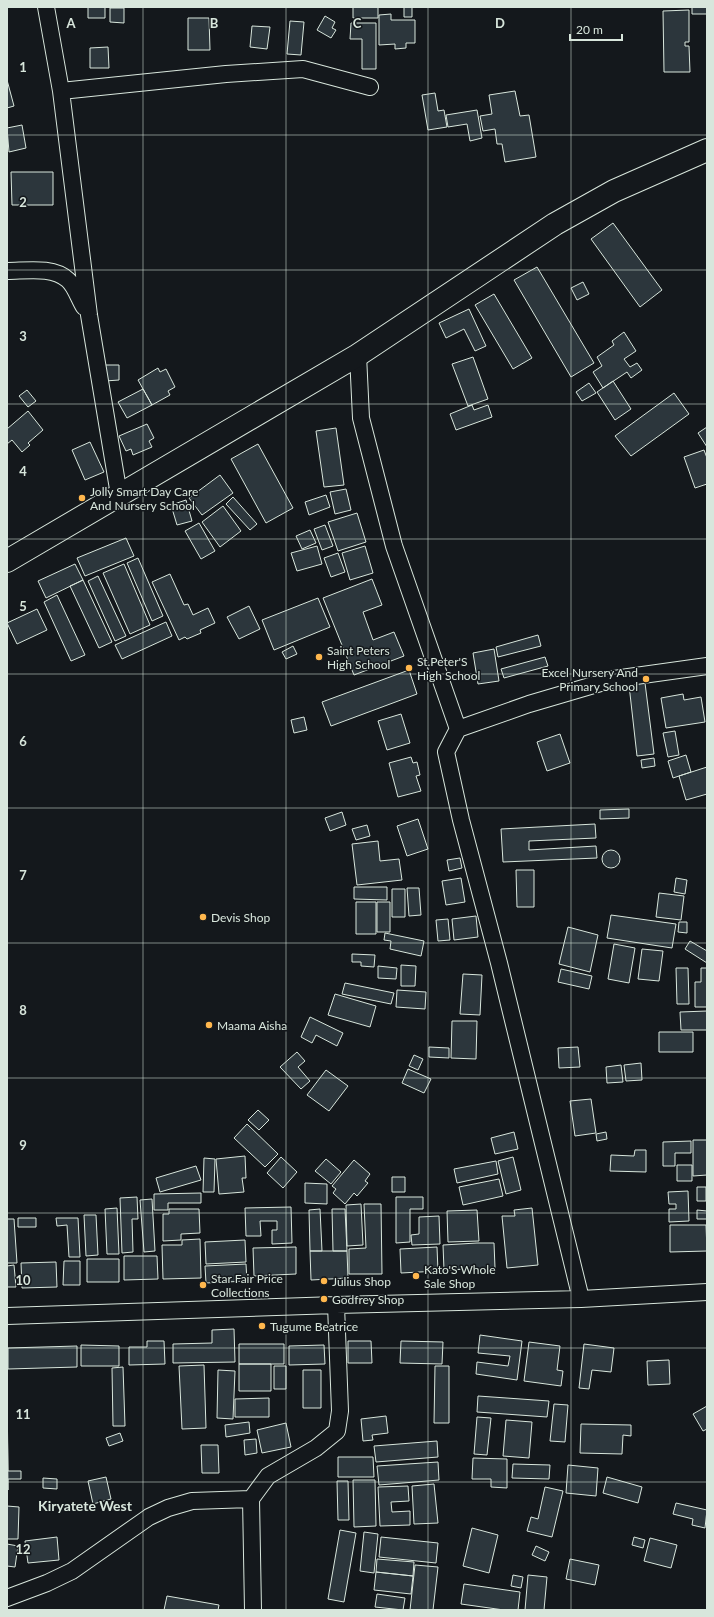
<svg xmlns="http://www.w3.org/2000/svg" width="714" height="1617" font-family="Lato,sans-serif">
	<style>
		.building { fill: #2c363c; stroke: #d8e6dc }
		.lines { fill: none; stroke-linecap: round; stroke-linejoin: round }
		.street-casing { stroke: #d8e6dc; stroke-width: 18 }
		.secondary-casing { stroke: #d8e6dc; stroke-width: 24 }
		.street { stroke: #14181c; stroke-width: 16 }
		.secondary { stroke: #14181c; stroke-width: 22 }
		.grid { fill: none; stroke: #d8e6dc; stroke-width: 1; stroke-opacity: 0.55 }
		.poi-dot { fill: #ffb74d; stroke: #14181c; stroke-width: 1.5 }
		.labels { text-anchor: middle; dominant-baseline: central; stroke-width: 3; stroke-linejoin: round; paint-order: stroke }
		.poi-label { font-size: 12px; fill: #d8e6dc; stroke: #14181c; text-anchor: start }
		.quarter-label { font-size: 14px; font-weight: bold; fill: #d8e6dc; stroke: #14181c }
		.grid-label { font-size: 13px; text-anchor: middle; font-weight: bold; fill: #d8e6dc; stroke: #14181c; stroke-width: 3; stroke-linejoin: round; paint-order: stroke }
	</style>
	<rect width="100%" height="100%" fill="#14181c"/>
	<path class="building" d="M88,7H105V18H88Z
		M353,7H378V18H353Z
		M404,7H412V17H404Z
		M692,7H707V14H692Z
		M110,8H124V23L110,22Z
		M689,10V42H685V46H689L690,72H664L663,11Z
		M391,14V20H415V43H406V48L395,49V44L379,45V15Z
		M325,16L335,22L332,28L336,30L331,38L317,30Z
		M188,18H209L210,50H188Z
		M290,21L304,22L301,55L287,54Z
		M351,23H376V69H362V39H350Z
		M252,26L270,27L267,49L250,47Z
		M108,47L109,68H90V48Z
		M7,80L14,106L7,108Z
		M515,91L520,116L529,115L536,157L505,162L502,144H497L495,129L483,131L480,116L492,114L489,95Z
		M435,93L438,111L444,110L447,127L428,130L422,95Z
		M477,110L482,138L470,141L467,124L448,127L446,115Z
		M22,125L26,148L9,152L7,128Z
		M11,172H53V205H12Z
		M613,223L662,290L640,307L591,239Z
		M537,267L594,363L571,377L514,280Z
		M583,282L589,294L577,300L571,288Z
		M494,294L532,358L513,369L475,305Z
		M469,309L486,346L475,351L464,329L446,338L439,323Z
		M624,332L636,351L624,359L630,367L637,363L642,370L631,378L627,372L603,388L593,372L602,366L597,357L614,345L612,341Z
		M473,357L488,399L468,406L452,364Z
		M104,365H119V380L105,381Z
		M158,368L160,372L166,369L175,387L168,391L170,395L152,405L138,380Z
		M613,381L631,409L615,420L597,392Z
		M589,383L596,393L582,401L576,392Z
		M143,389L152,405L127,418L118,402Z
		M27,390L36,401L28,407L19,396Z
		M674,393L689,414L631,456L615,436Z
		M472,405L474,410L488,405L492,417L456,430L450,414Z
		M28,411L43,430L28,443L30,445L22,452L12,440L7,444V429Z
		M147,424L154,438L149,441L152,447L133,455L131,449L126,451L119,436Z
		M707,427V447L698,433Z
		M336,428L344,485L324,487L316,431Z
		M90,442L104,472L85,480L72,450Z
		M258,444L293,508L266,523L231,459Z
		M704,450L707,458V484L695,488L684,457Z
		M220,475L233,493L202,515L189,498Z
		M346,489L351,510L335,514L330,492Z
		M326,495L330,507L309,515L305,502Z
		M233,497L257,524L250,530L226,504Z
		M186,500L192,521L177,525L171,505Z
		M223,506L241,531L220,547L202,522Z
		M357,513L366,542L338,551L328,522Z
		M199,523L215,551L201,559L185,531Z
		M325,525L333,546L322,550L314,529Z
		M310,530L316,543L302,549L296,536Z
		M126,538L134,556L85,576L77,558Z
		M317,546L322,564L297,571L291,553Z
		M365,546L373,573L350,580L342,553Z
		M338,553L345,572L331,577L324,558Z
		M138,558L163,616L152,621L127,563Z
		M75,564L83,580L46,598L38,581Z
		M124,564L150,625L130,634L103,573Z
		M170,574L184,605L188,604L193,615L208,608L215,623L200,630L201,633L187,639L185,637L179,640L152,582Z
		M98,576L126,636L115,641L88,581Z
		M372,579L382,605L363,612L373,640L394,632L404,656L354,675L323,598Z
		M83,580L112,642L99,648L70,586Z
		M57,595L85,655L71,661L44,602Z
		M318,598L330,627L274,650L262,620Z
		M249,606L260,629L239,639L227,617Z
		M37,609L47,630L17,644L7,623Z
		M166,622L172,636L122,659L115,645Z
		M538,635L541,646L498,657L496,647Z
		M293,646L297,654L286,659L282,652Z
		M494,649L499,681L478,684L473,653Z
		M545,657L548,666L504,678L501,669Z
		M409,670L417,694L331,726L322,702Z
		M645,683L654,754L637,756L629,685Z
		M683,694L684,700L701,697L705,722L666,728L661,698Z
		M401,714L410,743L387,750L378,721Z
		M304,717L307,730L294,733L291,720Z
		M675,731L679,755L668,757L663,733Z
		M560,734L570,763L547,771L537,742Z
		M686,755L691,772L673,778L668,761Z
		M411,757L413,763L417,762L420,775L416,776L421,791L398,797L389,763Z
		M654,758L655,766L642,768L641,760Z
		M707,767V794L686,800L679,776Z
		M629,809V818L600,819V810Z
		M342,812L346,825L330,831L325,818Z
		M418,819L428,849L407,856L397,826Z
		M595,824L596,838L529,841V850L596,846L597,858L503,862L501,829Z
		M367,825L370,836L356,840L352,829Z
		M378,841L380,861L399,859L402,880L357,885L352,844Z
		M602 859a9 9 0 1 1 18 0a9 9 0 1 1-18 0Z
		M460,858L462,868L449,871L447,860Z
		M516,870H534V907H517Z
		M461,878L465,902L446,905L442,881Z
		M676,878L687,880L685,894L674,892Z
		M354,887H387V900L354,899Z
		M407,888H419L421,915L409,916Z
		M392,889H405V917H392Z
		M659,893L684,896L681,920L656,917Z
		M356,902H376V934H356Z
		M377,902H390V932H377Z
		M611,915L676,924L672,948L607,938Z
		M476,916L478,937L454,940L452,919Z
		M448,919L450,940L438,941L436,920Z
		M679,922H687V933L678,932Z
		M568,927L598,935L590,972L559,964Z
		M385,933L424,941L421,956L390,949L391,941L384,940Z
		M690,941L707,951V963L685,949Z
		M614,944L635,948L629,983L608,979Z
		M642,949L663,951L659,981L638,979Z
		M352,954L375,955L374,967L361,966V962H352Z
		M401,965L416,966L415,986H401Z
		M378,966L397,968L396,979L378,978Z
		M676,968H688L689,1004H677Z
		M701,968H707V1007H695V982H701Z
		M561,969L592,976L589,989L558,982Z
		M463,974L482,975L480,1015L460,1014Z
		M345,983L394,993L391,1004L342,994Z
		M397,990L426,992L425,1009L396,1007Z
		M335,994L376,1006L370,1027L328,1015Z
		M707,1011V1030H681L680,1012Z
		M310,1017L343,1033L337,1046L316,1035L312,1043L301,1037Z
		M452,1021H477L476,1059L451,1058Z
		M659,1032H693V1052H659Z
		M429,1047L449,1048V1058L429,1057Z
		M578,1047L580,1067L559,1068L558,1048Z
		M297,1052L305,1061L298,1067L310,1081L301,1089L280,1067Z
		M414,1055L423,1059L418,1070L409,1066Z
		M641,1063L642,1080L626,1081L624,1065Z
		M621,1065L623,1082L607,1083L606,1067Z
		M408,1069L431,1079L424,1093L402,1083Z
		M326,1070L348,1086L329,1111L307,1095Z
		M591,1099L596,1133L575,1136L570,1101Z
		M258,1110L269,1120L259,1130L248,1120Z
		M247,1124L278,1154L265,1167L234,1138Z
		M514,1132L518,1149L495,1154L491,1138Z
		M606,1132L607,1139L597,1141L596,1134Z
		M693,1140H707V1175L693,1176Z
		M691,1141V1153H675V1166H663V1142Z
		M635,1150H646V1172L610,1171L611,1155L634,1156Z
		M245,1156L246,1178H242L244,1192L219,1194L216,1159Z
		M281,1157L297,1172L283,1188L267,1173Z
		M513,1157L521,1190L506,1194L498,1161Z
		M204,1158L215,1159L214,1192H203Z
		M326,1159L341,1172L331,1184L315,1171Z
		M354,1160L370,1174L365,1181L368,1183L357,1196L354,1193L345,1204L333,1193L336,1189L332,1186Z
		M496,1161L498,1174L457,1183L454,1169Z
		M677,1165H692V1181H677Z
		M196,1166L201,1180L160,1192L156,1178Z
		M392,1177H405V1192H392Z
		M499,1179L503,1196L463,1205L459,1187Z
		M305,1183L327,1184V1204L305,1203Z
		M697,1187H706V1201H697Z
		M688,1191L689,1221L669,1222V1209H676V1204H669L668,1192Z
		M201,1193V1203H168V1210H154V1194Z
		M137,1197L138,1219H132L133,1252L122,1253L120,1198Z
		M396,1197H423V1209H410V1242L396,1243Z
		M152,1199L155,1251L144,1252L140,1200Z
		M361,1204L363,1245L347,1246L346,1205Z
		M364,1204H381L382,1274H349V1249L366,1248Z
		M291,1207L292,1243L272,1244V1230H277V1221H260L261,1236H246L245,1208Z
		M117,1208L119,1254H107L105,1209Z
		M532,1208L538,1265L507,1268L502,1216H515L514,1210Z
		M169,1209H199L200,1233L181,1234V1240L163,1241V1214H169Z
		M320,1209L322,1251H310L309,1210Z
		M332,1209H345L347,1251H333Z
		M477,1210L479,1241L448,1242L447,1211Z
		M697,1210L707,1211V1219H697Z
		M84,1215H96L98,1255L86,1256Z
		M439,1216L440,1244L412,1245L411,1235L419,1234V1217Z
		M18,1218H36V1227H18Z
		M56,1218H78L80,1257H69L67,1225L57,1226Z
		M7,1219H14L17,1263H7Z
		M670,1225H706L707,1251L670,1252Z
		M200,1239L201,1278L163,1279L162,1245H182V1240Z
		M245,1240L246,1262L206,1264L205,1242Z
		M477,1243H494L495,1268L444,1270L443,1245Z
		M296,1247V1274L254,1276L253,1248Z
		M437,1247L438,1271L401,1273L400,1249Z
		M310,1251H347L348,1278L311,1280Z
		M124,1256H157L158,1279L124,1280Z
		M87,1259H119V1282H87Z
		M64,1261H80V1285H63Z
		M56,1262L57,1287L22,1288L21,1263Z
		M246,1264L247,1281L206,1283L205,1266Z
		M14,1265L16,1287H7V1266Z
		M234,1329L235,1362L173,1363V1344L212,1343V1330Z
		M480,1335L522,1341L517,1380L476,1374L477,1362L508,1366L510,1356L478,1353Z
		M147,1341H164L165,1364L129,1365V1347H147Z
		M348,1341H371L372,1363H348Z
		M401,1341L443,1342L442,1364L400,1363Z
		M529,1342L560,1346L557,1370L563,1371L561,1386L524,1381Z
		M239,1344H284V1364H239Z
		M584,1344L614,1348L611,1372L592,1370L589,1389L579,1388Z
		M81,1345L119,1346V1366H81Z
		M324,1345L325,1364L289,1365V1346Z
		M77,1346V1367L8,1369V1348Z
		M669,1360L670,1384L648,1385L647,1361Z
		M239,1364H271V1391H239Z
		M204,1365L206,1428L182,1429L179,1366Z
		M274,1366H286V1389H274Z
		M435,1366H449V1423H434Z
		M123,1367L125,1426H113L112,1368Z
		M218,1370L235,1371L233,1419L217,1418Z
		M321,1370V1408H303V1370Z
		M7,1391L8,1471H21V1479H8V1490Z
		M478,1396L549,1401L547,1417L477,1412Z
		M269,1398V1417H235V1399Z
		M554,1404L568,1405L565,1442L550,1441Z
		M707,1406V1429L703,1431L693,1414Z
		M386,1416L388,1433L372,1435L373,1440L363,1441L361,1419Z
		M477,1417L491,1418L487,1455L474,1454Z
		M506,1420L532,1422L529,1458L503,1456Z
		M249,1422L250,1433L226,1437L225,1425Z
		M286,1423L291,1447L262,1453L257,1430Z
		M581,1424L631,1425V1436L623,1435L622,1454L580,1453Z
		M120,1433L123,1441L109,1446L106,1438Z
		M256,1439L257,1453L245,1455L244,1440Z
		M437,1441L438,1457L376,1462L374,1446Z
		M201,1445H218L219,1473H202Z
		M338,1457H373L374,1477H338Z
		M473,1458L507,1459V1488L491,1487V1479H472Z
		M438,1462L439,1480L379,1485L377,1466Z
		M513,1464L550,1465L549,1479L512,1478Z
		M568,1465L598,1468L596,1496L566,1493Z
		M106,1477L111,1499L93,1504L88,1481Z
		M607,1477L642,1487L638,1503L603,1493Z
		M43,1478L57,1479V1489L43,1488Z
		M353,1480H375L376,1526L354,1527Z
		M337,1481H348L349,1520H338Z
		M434,1484L438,1523L414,1524L412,1486Z
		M408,1486L409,1501L391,1502L392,1512L410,1511V1525L380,1526L378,1487Z
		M545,1487L563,1491L552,1537L527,1531L531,1517L538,1519Z
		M676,1503L707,1510L705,1528L692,1525L693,1519L673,1514Z
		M7,1506L19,1507L18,1539H7Z
		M472,1528L498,1535L489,1573L463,1566Z
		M340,1530L356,1533L344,1602L328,1599Z
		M364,1532L378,1534L374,1573L360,1571Z
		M57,1537L59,1560L28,1563L25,1541Z
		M381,1537L438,1543L436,1563L379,1557Z
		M634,1537L645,1540L643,1548L632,1545Z
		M650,1538L677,1545L671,1568L644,1561Z
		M7,1544L18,1546L15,1567L7,1566Z
		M536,1546L549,1552L545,1561L532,1555Z
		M377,1559L414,1562L413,1576L376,1572Z
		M570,1559L599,1565L595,1585L566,1579Z
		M415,1565L438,1567L433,1610H410Z
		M376,1572L413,1576L411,1594L374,1590Z
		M513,1575L523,1577L521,1588L511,1586Z
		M528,1575L547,1577L544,1610H525Z
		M464,1584L520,1592L518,1610H504L461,1604Z
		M377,1594L405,1598L403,1610L375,1607Z
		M167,1596L219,1605L218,1610H164Z"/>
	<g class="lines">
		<g class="street-casing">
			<path id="street" d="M46,7L61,91L89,315L119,495
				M61,91L226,74L303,69L370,87
				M7,271C26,271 53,266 68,280C75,286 79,299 84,307
				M358,355L361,418L394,546L458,729L446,752L461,820L499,963L581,1299
				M458,729L529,704L614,679L707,666
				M7,1316L336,1305L581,1299L707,1292
				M7,1598L47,1583L72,1571L149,1517L168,1508L192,1501L251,1499
				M253,1610L251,1499L268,1476L316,1448L337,1431L340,1411L336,1305"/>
		</g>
		<g class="secondary-casing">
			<path id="secondary" d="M7,561L358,355L555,224L614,191L707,150"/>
		</g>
		<use href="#street" class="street"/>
		<use href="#secondary" class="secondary"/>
	</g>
	<path class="grid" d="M143,7V1610M286,7V1610M428,7V1610M571,7V1610M7,135H707M7,270H707M7,404H707M7,539H707M7,674H707M7,808H707M7,943H707M7,1078H707M7,1213H707M7,1348H707M7,1482H707"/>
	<g class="poi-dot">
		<circle cx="82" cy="498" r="4"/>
		<circle cx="319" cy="657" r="4"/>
		<circle cx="409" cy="668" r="4"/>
		<circle cx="646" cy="679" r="4"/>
		<circle cx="203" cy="917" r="4"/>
		<circle cx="209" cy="1025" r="4"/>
		<circle cx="416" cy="1276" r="4"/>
		<circle cx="324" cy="1281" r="4"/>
		<circle cx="203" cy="1285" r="4"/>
		<circle cx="324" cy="1299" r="4"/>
		<circle cx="262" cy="1326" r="4"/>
	</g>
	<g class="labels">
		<g class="poi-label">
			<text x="90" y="491">Jolly Smart Day Care<tspan x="90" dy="14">And Nursery School</tspan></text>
			<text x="327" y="650">Saint Peters<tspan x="327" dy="14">High School</tspan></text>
			<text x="417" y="661">St.Peter'S<tspan x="417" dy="14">High School</tspan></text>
			<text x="638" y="672" text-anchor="end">Excel Nursery And<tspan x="638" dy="14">Primary School</tspan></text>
			<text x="211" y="917">Devis Shop</text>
			<text x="217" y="1025">Maama Aisha</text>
			<text x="424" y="1269">Kato'S Whole<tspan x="424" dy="14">Sale Shop</tspan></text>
			<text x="211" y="1278">Star Fair Price<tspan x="211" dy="14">Collections</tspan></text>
			<text x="332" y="1281">Julius Shop</text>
			<text x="332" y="1299">Godfrey Shop</text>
			<text x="270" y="1326">Tugume Beatrice</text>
		</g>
		<g class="quarter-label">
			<text x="85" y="1505">Kiryatete West</text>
		</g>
	</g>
	<g class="grid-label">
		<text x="71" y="28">A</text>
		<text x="214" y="28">B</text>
		<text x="357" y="28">C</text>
		<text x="500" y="28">D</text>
		<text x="23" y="72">1</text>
		<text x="23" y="207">2</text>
		<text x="23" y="341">3</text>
		<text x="23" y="476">4</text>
		<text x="23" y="611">5</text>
		<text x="23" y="746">6</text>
		<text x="23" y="880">7</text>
		<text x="23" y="1015">8</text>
		<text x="23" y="1150">9</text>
		<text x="23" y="1285">10</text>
		<text x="23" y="1419">11</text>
		<text x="23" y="1554">12</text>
	</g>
	<rect width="714" height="1617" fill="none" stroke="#d8e6dc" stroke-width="16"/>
	<path d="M570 34v6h52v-6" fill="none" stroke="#d8e6dc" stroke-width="2"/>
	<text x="576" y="34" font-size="12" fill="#d8e6dc" stroke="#14181c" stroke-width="3" paint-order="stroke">20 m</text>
</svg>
